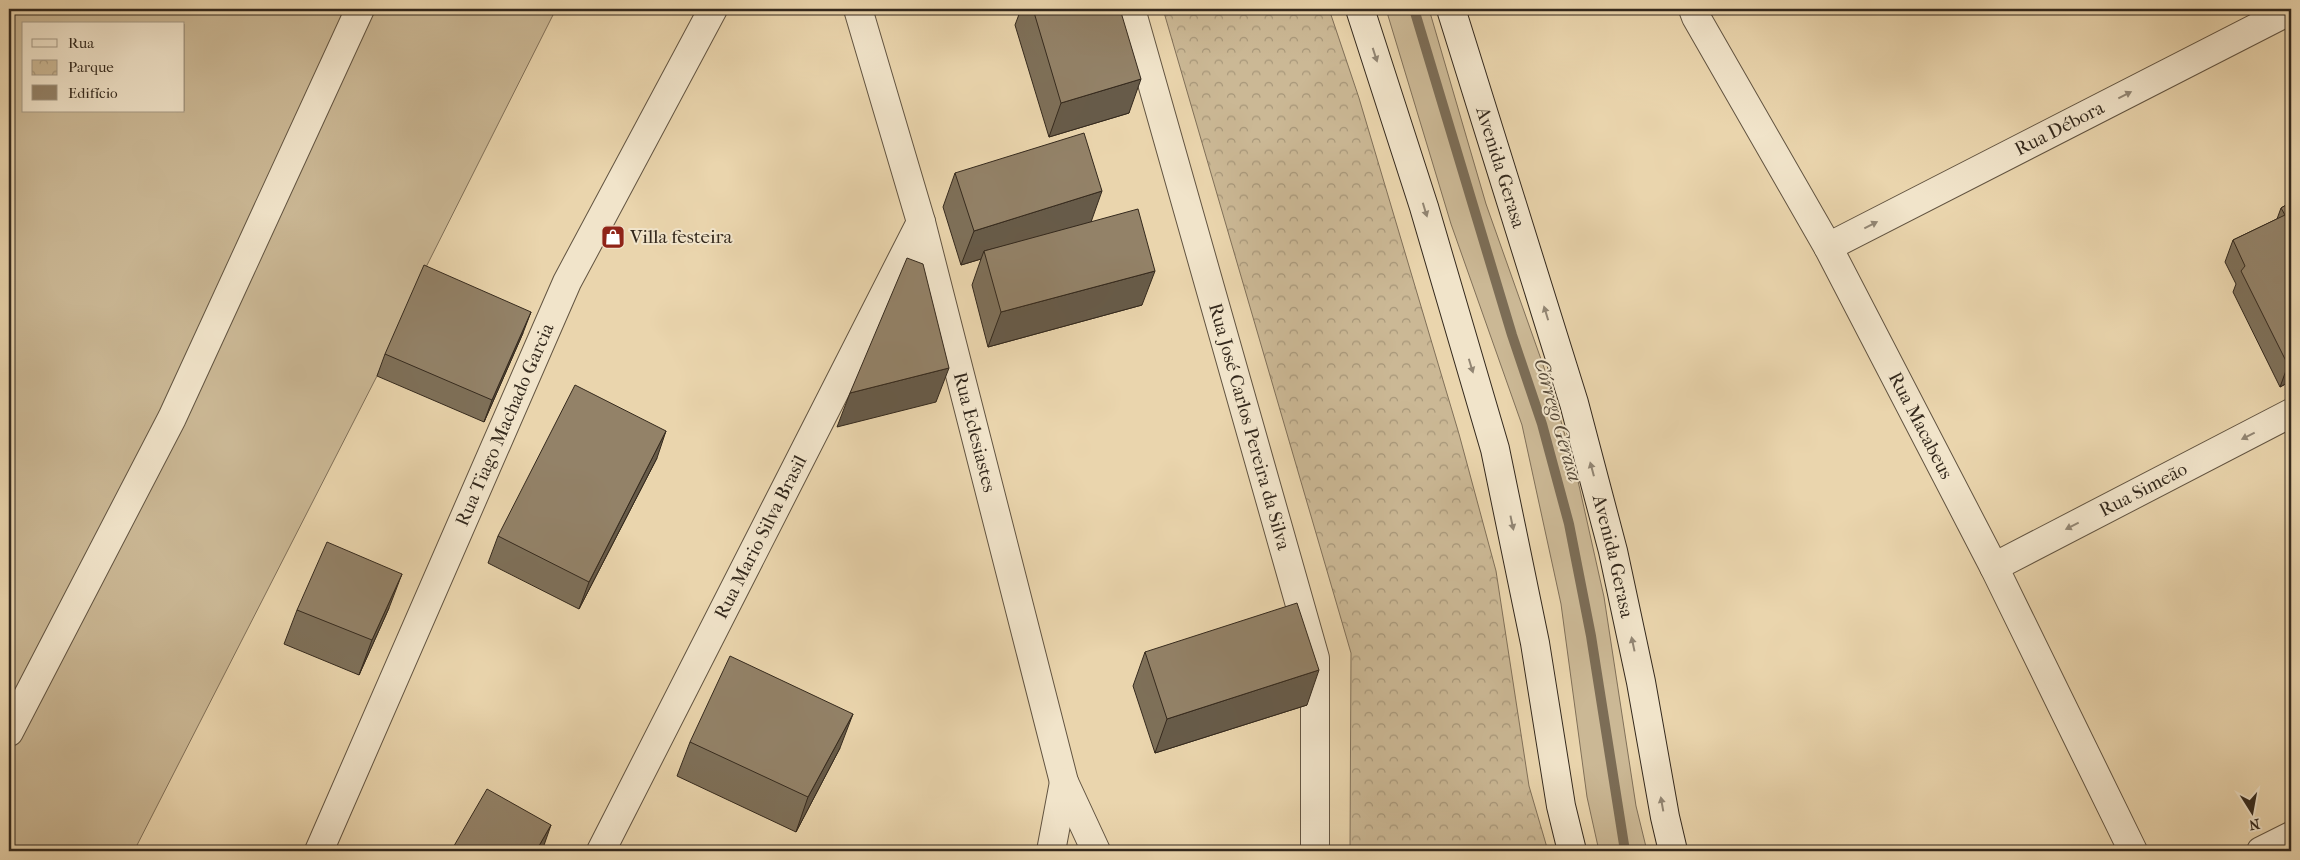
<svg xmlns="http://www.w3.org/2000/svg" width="2300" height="860" font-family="'IM FELL French Canon',serif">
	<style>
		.grass { fill: #cbb895; stroke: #807059; fill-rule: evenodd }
		.park { fill: url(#park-crowns); stroke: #807059 }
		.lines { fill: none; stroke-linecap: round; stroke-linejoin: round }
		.stream { stroke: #7c6d56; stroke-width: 10 }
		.street-casing { stroke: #625441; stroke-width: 30 }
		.secondary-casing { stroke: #34291d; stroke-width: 30 }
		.street { stroke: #f1e4ca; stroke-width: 28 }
		.secondary { stroke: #f1e4ca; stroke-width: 28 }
		.wall { fill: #7e7059; stroke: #34291d }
		.shaded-wall { fill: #675b49; stroke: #34291d }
		.building { fill: #938268; stroke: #34291d }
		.oneway { fill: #928674 }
		.labels { text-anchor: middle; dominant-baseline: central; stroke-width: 4; stroke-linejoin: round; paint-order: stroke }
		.street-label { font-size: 19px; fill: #34291d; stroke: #f1e4ca }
		.poi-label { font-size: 19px; fill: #34291d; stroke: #f1e4ca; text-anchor: start }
		.water-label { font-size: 20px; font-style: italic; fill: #584b3a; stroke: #f1e4ca }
	</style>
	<defs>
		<pattern id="park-crowns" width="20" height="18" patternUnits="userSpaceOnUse" patternTransform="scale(1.25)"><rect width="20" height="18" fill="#cbb895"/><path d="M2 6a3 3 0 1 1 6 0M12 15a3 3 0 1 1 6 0" fill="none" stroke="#a69679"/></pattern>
	</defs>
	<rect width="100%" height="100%" fill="#ead5ad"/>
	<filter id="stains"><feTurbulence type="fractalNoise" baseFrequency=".004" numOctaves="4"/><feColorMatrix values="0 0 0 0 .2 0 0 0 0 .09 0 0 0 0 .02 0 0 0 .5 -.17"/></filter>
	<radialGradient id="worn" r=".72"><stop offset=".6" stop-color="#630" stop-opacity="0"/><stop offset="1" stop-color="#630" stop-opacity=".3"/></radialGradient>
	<path class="grass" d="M9,9H556L416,287L377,376L134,851H9ZM24,24H184V111H24Z
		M1386,9H1429L1486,204L1553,393L1578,481L1604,597L1636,806L1647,851H1599L1587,797L1561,604L1522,425L1451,224Z"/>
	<path class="park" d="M1163,9H1329L1359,98L1459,434L1496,571L1529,786L1548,851H1350L1351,653Z"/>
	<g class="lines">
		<path class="stream" d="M1414,9L1512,335L1542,424L1569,524L1591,636L1625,851"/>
		<g class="street-casing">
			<g id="street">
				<path id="s1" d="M858,9L921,222L1064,782L1096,851"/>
				<path id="s2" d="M1131,9L1315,658V851"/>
				<path id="s3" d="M1693,9L1696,17L1828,247L1994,567L2133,851"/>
				<path id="s4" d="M1828,247L2291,10"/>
				<path id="s5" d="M1994,567L2291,413"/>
				<path d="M9,732L172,418L360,9"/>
				<path id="s6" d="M319,851L567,282L713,9"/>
				<path id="s7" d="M601,851L921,222"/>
				<path d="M1051,851L1064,782"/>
				<path d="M2261,851L2291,836"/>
			</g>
		</g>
		<g class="secondary-casing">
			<g id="secondary">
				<path d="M1360,9L1424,207L1495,449L1535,643L1561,806L1572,851"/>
				<path id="s8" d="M1451,9L1574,403L1613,551L1641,682L1665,817L1673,851"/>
			</g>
		</g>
		<use href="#street" class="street"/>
		<use href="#secondary" class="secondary"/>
	</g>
	<path class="wall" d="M1021,9H1120L1129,113L1049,137L1015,25Z
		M955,173L1091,222L1142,305L988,347L972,285L981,259L961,265L943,207Z
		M2291,202V381L2280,387L2233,292L2236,284L2225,262L2233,240L2277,219L2281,208Z
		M523,333L484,422L377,376L385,354Z
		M657,458L579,609L488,563L498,536Z
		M389,608L359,675L284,644L297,610Z
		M1145,652L1307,705L1155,753L1133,686Z
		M690,742L840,748L796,832L677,776Z"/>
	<path class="shaded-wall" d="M1141,79L1129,113L1049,137L1061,103Z
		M1102,191L1090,225L984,251L981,259L961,265L974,231Z
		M1155,271L1142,305L988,347L1001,312Z
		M531,312L523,333L484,422L492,400Z
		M2291,363V381L2280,387L2288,365Z
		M949,368L936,402L837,427L850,393Z
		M666,431L657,458L579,609L589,582Z
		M402,574L389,608L359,675L372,640Z
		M1319,670L1307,705L1155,753L1167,719Z
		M853,714L840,748L796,832L808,797Z
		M551,825L542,851H536Z"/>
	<path class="building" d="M1033,9H1120L1141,79L1061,103Z
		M1084,133L1102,191L974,231L955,173Z
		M2291,202V228L2288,223L2291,229V363L2288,365L2241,271L2245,266L2233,240L2285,215L2281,208Z
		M1138,209L1155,271L1001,312L984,251Z
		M907,258L923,264L949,368L850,393Z
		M424,265L531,312L492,400L385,354Z
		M575,385L666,431L589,582L498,536Z
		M327,542L402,574L372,640L297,610Z
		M1297,603L1319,670L1167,719L1145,652Z
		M730,656L853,714L808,797L690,742Z
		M487,789L551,825L536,851H451Z"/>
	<defs><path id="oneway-solid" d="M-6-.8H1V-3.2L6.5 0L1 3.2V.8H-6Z" transform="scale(1.25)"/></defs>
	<g class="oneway">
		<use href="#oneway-solid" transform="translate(1375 55) rotate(72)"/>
		<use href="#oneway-solid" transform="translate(2125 95) rotate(-27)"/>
		<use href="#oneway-solid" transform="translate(1425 210) rotate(73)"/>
		<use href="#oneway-solid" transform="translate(1871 225) rotate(-27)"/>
		<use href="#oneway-solid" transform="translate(1546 313) rotate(-107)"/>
		<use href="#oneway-solid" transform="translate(1471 366) rotate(73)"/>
		<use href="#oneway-solid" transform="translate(2248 436) rotate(153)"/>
		<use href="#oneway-solid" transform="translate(1592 469) rotate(-105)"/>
		<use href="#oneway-solid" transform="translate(1512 523) rotate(78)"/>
		<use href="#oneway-solid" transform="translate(2072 526) rotate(153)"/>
		<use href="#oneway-solid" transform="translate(1633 644) rotate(-102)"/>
		<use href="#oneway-solid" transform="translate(1662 804) rotate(-100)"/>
	</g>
	<defs>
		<g id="shop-square" transform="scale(1.25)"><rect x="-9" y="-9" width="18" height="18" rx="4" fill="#8f2418" stroke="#f1e4ca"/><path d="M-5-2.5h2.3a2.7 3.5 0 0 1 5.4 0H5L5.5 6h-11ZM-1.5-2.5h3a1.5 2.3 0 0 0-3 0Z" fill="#fff"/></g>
	</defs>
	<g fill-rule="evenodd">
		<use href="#shop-square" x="613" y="237"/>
	</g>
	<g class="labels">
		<g class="street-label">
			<text stroke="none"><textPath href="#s4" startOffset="260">Rua Débora</textPath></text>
			<text stroke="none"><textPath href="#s8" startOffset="166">Avenida Gerasa</textPath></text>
			<text stroke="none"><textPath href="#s6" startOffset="465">Rua Tiago Machado Garcia</textPath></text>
			<text stroke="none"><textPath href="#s2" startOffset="434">Rua José Carlos Pereira da Silva</textPath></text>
			<text stroke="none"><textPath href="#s3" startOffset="475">Rua Macabeus</textPath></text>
			<text stroke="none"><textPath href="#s1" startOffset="439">Rua Eclesiastes</textPath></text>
			<text stroke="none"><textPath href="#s5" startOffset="168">Rua Simeão</textPath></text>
			<text stroke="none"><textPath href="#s7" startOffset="352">Rua Mario Silva Brasil</textPath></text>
			<text stroke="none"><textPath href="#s8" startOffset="571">Avenida Gerasa</textPath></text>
		</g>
		<g class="poi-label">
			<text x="630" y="237">Villa festeira</text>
		</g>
		<g class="water-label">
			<text transform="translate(1558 420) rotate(74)">Córrego Gerasa</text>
		</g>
	</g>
	<rect width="2300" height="860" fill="none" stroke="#ead5ad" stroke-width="30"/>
	<rect x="10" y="10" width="2280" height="840" fill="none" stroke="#34291d" stroke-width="2.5"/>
	<rect x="15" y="15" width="2270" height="830" fill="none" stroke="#34291d"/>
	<rect x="22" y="22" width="162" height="90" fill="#f1e4ca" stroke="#a59985"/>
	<rect x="32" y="39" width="25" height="8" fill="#f1e4ca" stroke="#a59985"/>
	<text x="68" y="48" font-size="15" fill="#34291d">Rua</text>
	<rect x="32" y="60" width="25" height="15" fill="url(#park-crowns)" stroke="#a59985"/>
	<text x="68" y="72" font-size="15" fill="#34291d">Parque</text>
	<rect x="32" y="85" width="25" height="15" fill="#938268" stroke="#a59985"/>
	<text x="68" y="98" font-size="15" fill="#34291d">Edifício</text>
	<g transform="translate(2252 812) rotate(169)" stroke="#f1e4ca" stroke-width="4" paint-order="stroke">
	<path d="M0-4L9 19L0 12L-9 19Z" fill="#34291d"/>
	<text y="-8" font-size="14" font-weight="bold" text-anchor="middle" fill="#34291d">N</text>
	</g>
	<rect width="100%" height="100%" filter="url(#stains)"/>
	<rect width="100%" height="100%" fill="url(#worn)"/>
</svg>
